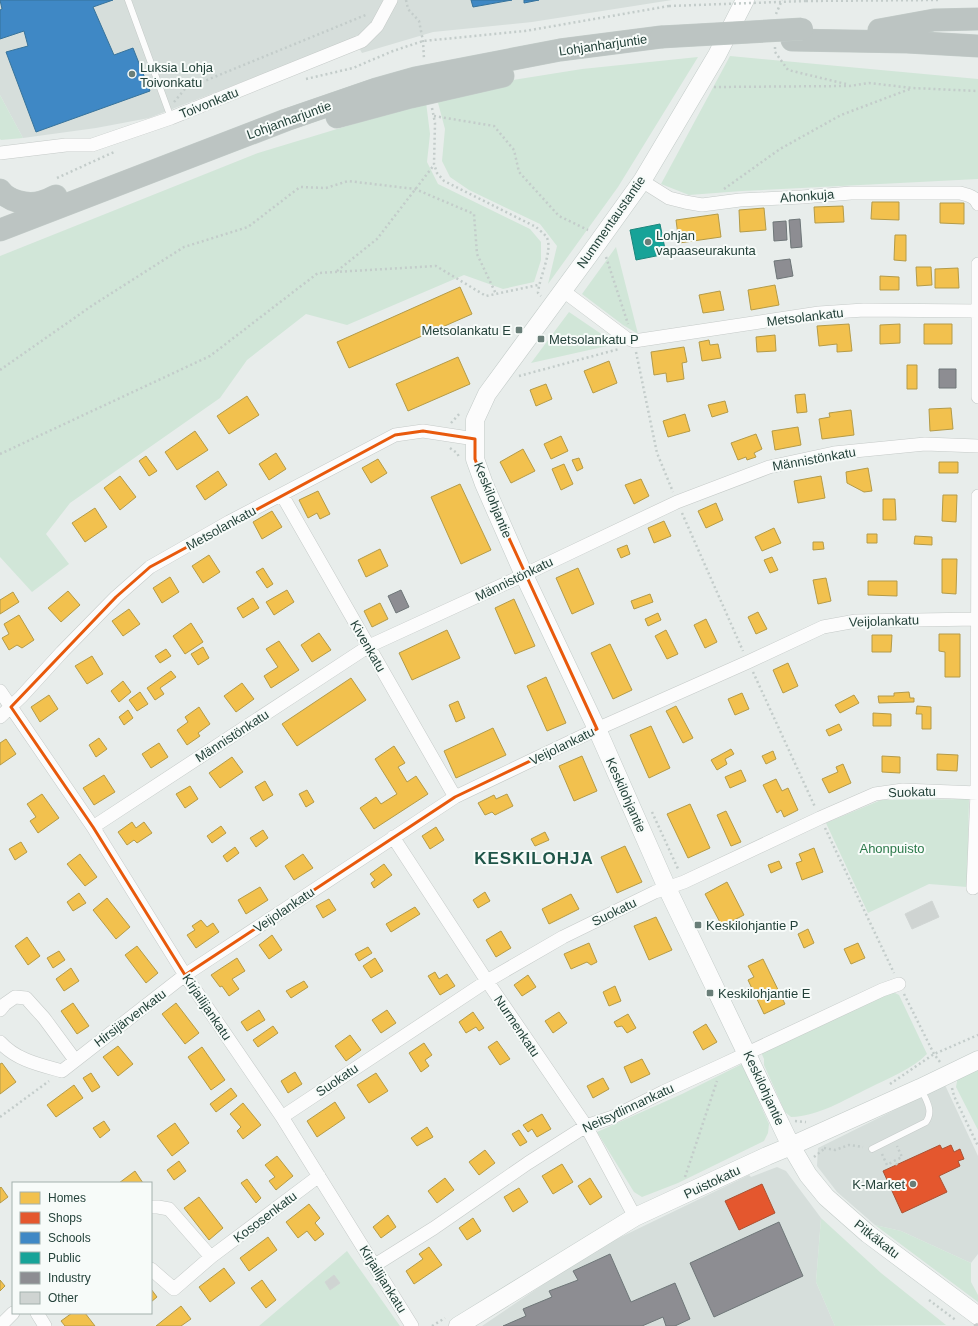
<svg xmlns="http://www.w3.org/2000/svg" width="978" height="1326" font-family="Arial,sans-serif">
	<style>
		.built { fill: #d6dedb }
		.green { fill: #d1e6d8 }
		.homes { fill: #f2c14e; stroke: #b49b48 }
		.shops { fill: #e4572e; stroke: #aa5132 }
		.schools { fill: #3f88c5; stroke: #37739b }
		.public { fill: #17a398; stroke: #1b867c }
		.industry { fill: #8d8d92; stroke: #6e7678 }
		.building { fill: #cfd4d2; stroke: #d1d6d4 }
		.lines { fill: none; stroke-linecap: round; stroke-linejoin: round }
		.lane-casing { stroke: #c5cac8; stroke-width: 7 }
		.street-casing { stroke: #c5cac8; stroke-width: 14 }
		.secondary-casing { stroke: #c3cbc8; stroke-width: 19 }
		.highway-casing { stroke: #c3ccc9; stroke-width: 23 }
		.path { stroke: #c3ccca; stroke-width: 2.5; stroke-dasharray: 2 3; stroke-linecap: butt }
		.lane { stroke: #fcfcfc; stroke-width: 6 }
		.street { stroke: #fcfcfc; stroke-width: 13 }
		.secondary { stroke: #fcfcfc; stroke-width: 18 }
		.highway { stroke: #bcc4c2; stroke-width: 22 }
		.rail { stroke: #c9cdcc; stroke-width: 3; stroke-dasharray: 8 4; stroke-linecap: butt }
		.highway-bridge-casing { stroke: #c3ccc9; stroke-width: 23; stroke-linecap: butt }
		.path-bridge { stroke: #c3ccca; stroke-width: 2.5; stroke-dasharray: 2 3; stroke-linecap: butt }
		.highway-bridge { stroke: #bcc4c2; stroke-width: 22 }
		.marked { fill: none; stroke: #e8590c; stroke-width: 3; stroke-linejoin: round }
		.poi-dot { fill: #697e78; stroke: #f7fbf9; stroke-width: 1.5 }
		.labels { text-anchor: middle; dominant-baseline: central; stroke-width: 4; stroke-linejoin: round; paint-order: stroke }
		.street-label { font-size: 13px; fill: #24423a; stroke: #f7fbf9 }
		.poi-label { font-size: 13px; fill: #24423a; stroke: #f7fbf9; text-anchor: start }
		.park-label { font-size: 13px; fill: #2d7a4b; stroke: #f7fbf9 }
		.district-label { font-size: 17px; font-weight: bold; letter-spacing: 1px; fill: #1f5548; stroke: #f7fbf9 }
	</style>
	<rect width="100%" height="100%" fill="#e8edeb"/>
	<path class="built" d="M0,0H672L532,22L433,32L362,53L354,39L149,118L96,128L23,138L0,95Z
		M945,1085L978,1156V1254L971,1263L901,1231L875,1225L837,1192L817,1166L818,1148Z
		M777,1167L786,1171L821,1218L816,1282L835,1326H482L594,1250L749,1175L751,1177Z"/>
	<path class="green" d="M730,56L978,79V179L742,191L689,195L661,184Z
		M698,57L618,187L548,284L557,246L540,224L469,190L450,177L442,161L445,129L437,99L513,80L582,69Z
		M0,95L23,138L1,140L0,139Z
		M426,102L430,134L427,162L438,184L530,229L541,242V260L534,282L503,289L464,275L347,325L306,314L247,360L220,398L70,503L46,534L69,564L32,592L0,557V256L258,153Z
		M616,247L638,334L623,325L582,294Z
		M569,312L616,344L531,363Z
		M969,799L967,887L929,884L868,913L826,823L881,800Z
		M893,992L899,995L927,1054C912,1069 887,1079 869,1088C844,1100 819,1116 791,1117L785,1112L764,1065V1059L760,1050Z
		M742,1064L769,1124L768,1133L764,1141L678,1183L642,1197L634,1192L597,1132L682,1094Z
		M978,1065V1130L956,1087L958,1076Z
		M821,1218L881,1273L946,1325L835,1326L816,1282Z
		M875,1225L901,1231L971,1263V1282L978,1295V1302Z
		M347,1251L400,1326H259Z"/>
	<path class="homes" d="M872,202H899V220L871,219Z
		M940,203H964V224L940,223Z
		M843,206L844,222L815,223L814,207Z
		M764,208L766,230L740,232L739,210Z
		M718,214L721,237L679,243L676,220Z
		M895,235H906V261L894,260Z
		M916,267H931L932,285L917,286Z
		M958,268L959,288H935V269Z
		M880,276L899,277V290H880Z
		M775,285L779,305L751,310L748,290Z
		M460,287L472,314L349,368L337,342Z
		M720,291L724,310L703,313L699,295Z
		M849,324L852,351L837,352V344L819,346L817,326Z
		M900,324V343L880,344V325Z
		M924,324H952V344H924Z
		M775,335L776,351L757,352L756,337Z
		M709,340L710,345L718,344L721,358L702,361L699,342Z
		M684,347L687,362L682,363L684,379L667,382L666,373L654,375L651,352Z
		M458,357L470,384L408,411L396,384Z
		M609,361L617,383L593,393L584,371Z
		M907,365H917V389H907Z
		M546,384L552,399L536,406L530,390Z
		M805,394L807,412L797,413L795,395Z
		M247,396L259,415L229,434L217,416Z
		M725,401L728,412L712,417L708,405Z
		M951,408L953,429L930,431L929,409Z
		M851,410L854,435L822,439L819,419L830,417L829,413Z
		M685,414L690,431L668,437L663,421Z
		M798,427L801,445L775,450L772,431Z
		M195,431L208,450L177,470L165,452Z
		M756,434L762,449L754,453L756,457L747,460L746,457L738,460L731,443Z
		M561,436L568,451L551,459L544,444Z
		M523,449L535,471L511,483L500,462Z
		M276,453L286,469L269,480L259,464Z
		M146,456L157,471L149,476L139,461Z
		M579,458L583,468L577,471L572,460Z
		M378,459L387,473L371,483L362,468Z
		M939,462H958V473H939Z
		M564,464L573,484L561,490L552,469Z
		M868,468L872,491L864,492L847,483L846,472Z
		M218,471L227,485L205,500L196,486Z
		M120,476L136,497L120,510L104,488Z
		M821,476L825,498L798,503L794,481Z
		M641,479L649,496L634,504L625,485Z
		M460,484L491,550L461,564L431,497Z
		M318,491L330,514L320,519L317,513L308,518L299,500Z
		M943,495H957L956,522L942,521Z
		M883,499H895L896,520H883Z
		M716,503L723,520L706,528L698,511Z
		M95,508L107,527L85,542L72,523Z
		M272,511L282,527L262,539L253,522Z
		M664,521L671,536L654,543L648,528Z
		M774,528L781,543L762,551L755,537Z
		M867,534H877V543H867Z
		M915,536L932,537V545L914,544Z
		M813,542H823L824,549L813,550Z
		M627,545L630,554L621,558L617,549Z
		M380,549L388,566L366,577L358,560Z
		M209,555L220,572L203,583L192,566Z
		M772,557L778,570L770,573L764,560Z
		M942,559H957L956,594L942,593Z
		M263,568L273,584L267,588L256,572Z
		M578,568L594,604L572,614L556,578Z
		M170,577L179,592L162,603L153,588Z
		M826,578L831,601L818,604L813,580Z
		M868,581H897V596L868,595Z
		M287,590L294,602L274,615L266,602Z
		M68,591L80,605L61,622L48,608Z
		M13,592L19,602L0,614V600Z
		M650,594L653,602L634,609L631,601Z
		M253,598L259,608L243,618L237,608Z
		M514,599L535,646L515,654L495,608Z
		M380,603L388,619L372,627L364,611Z
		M129,609L140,624L123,636L112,621Z
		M758,612L767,629L756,634L748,617Z
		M658,613L661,620L648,626L645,619Z
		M19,615L34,640L22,648L17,645L9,650L2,638L9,634L4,624Z
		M706,619L717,642L705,648L694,625Z
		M191,623L203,642L185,654L173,636Z
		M447,630L460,658L412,680L399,653Z
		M666,630L678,654L667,659L655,636Z
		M319,633L331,650L312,662L301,645Z
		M939,634H960V677H945V652L939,651Z
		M872,635H892L891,652H872Z
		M279,641L299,670L271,688L264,676L278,667L266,649Z
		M610,644L632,690L613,699L591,653Z
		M203,647L209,658L198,665L191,654Z
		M166,649L171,656L160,663L155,656Z
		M92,656L103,674L87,684L75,666Z
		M788,663L798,686L783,693L773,670Z
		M171,671L176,677L160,688L164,694L155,700L147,688Z
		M546,677L566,723L547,731L527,686Z
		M351,678L366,700L297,746L282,724Z
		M123,681L131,692L119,702L111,691Z
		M242,683L254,699L236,712L224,696Z
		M140,692L148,704L137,711L129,700Z
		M909,692L910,698H914V702L879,703L878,696H894V693Z
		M742,693L749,709L735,715L728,699Z
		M49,695L58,709L40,722L31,707Z
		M854,695L859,703L840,713L835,705Z
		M458,701L465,718L456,722L449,705Z
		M676,706L693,738L683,743L666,711Z
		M917,706L931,707V729H922V714H916Z
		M199,707L210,724L198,733L200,736L187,745L177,730L188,722L185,717Z
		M128,710L133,718L124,725L119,717Z
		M873,713L891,714V726H873Z
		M839,724L842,730L829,736L826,730Z
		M651,726L670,768L649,778L630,735Z
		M493,728L506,755L456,778L444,751Z
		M99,738L107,749L96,757L89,745Z
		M6,739L16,754L0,765V743Z
		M159,743L168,757L151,768L142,754Z
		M394,746L405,763L398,767L407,782L416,776L428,794L374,829L360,808L376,797L381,804L397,794L375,759Z
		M731,749L734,754L725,759L727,764L717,770L711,760Z
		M773,751L776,759L766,764L762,756Z
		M937,754L958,755L957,771L937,770Z
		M582,756L597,791L574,801L559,766Z
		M882,756L900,757V773L882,772Z
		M232,757L243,772L220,788L209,773Z
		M843,764L851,783L829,793L822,779L838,772L836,767Z
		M741,770L746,781L730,788L725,777Z
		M104,775L115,792L94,805L83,788Z
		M776,779L782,791L788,788L798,810L784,817L781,810L777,813L763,785Z
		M265,781L273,795L263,801L255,787Z
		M190,786L198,799L185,808L176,794Z
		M307,790L314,802L306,807L299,794Z
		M42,794L59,818L38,833L30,821L36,817L27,804Z
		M507,794L513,806L495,815L492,812L485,815L478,803L494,795L496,799Z
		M690,804L710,848L688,858L667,814Z
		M726,811L741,842L731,846L717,815Z
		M132,822L136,828L144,822L152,833L137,843L134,840L127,845L118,832Z
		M221,826L226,833L212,843L207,836Z
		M436,827L444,840L430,849L422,836Z
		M263,830L268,838L256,847L250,838Z
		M545,832L549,840L535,846L531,839Z
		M21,842L27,852L15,860L9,849Z
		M625,846L642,882L617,893L601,857Z
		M235,847L239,853L227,862L223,856Z
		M814,848L823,872L802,880L796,863L802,861L799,854Z
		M80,854L97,877L85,886L67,864Z
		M303,854L313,868L294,880L285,866Z
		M779,861L782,868L771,873L768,865Z
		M384,864L392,875L374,888L371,883L375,880L370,874Z
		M727,882L744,915L722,926L705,894Z
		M260,887L268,900L246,914L238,900Z
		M485,892L490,901L478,908L473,900Z
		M79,893L86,903L73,911L67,902Z
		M571,894L579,909L549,924L542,909Z
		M107,898L130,927L116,939L93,910Z
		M329,899L336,910L323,918L316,906Z
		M415,907L420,914L391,932L386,924Z
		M656,917L672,950L649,960L634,926Z
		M201,920L207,927L213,923L219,932L196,948L187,935L195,930L192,926Z
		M808,929L814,943L804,948L798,934Z
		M501,931L511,948L496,957L486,940Z
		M272,935L282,950L269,959L259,945Z
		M27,937L40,956L28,965L15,946Z
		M589,943L597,962L591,965L587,962L571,969L564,954Z
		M858,943L865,958L851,964L844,949Z
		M137,946L158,973L146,983L125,955Z
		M368,947L372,953L359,961L355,954Z
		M59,951L65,960L53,968L47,958Z
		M237,958L245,971L232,979L239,989L229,996L222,986L220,987L211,975Z
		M375,958L383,971L371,978L363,966Z
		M763,959L785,1004L764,1014L748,980L754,977L748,966Z
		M71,968L79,981L64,991L56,979Z
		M435,972L439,979L447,974L455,986L440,995L428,976Z
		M528,975L536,987L522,996L514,985Z
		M304,981L308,987L291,998L286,991Z
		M615,986L621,1001L609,1006L603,992Z
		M73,1003L89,1026L77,1034L61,1011Z
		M176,1003L199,1033L185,1044L162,1014Z
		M259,1010L265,1020L247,1031L241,1022Z
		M387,1010L396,1023L381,1033L372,1020Z
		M473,1012L484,1028L479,1031L476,1027L466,1033L459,1022Z
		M559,1012L567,1023L553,1033L545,1021Z
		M628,1014L636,1028L627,1033L622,1026L617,1027L614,1022Z
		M706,1024L717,1042L703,1050L693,1032Z
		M273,1026L278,1033L258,1047L253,1040Z
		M350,1035L361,1050L346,1061L335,1046Z
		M497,1041L510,1059L500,1065L488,1047Z
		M424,1043L432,1055L425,1060L429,1066L421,1072L409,1053Z
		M118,1046L133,1064L118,1076L103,1057Z
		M202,1047L225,1080L211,1090L188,1057Z
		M642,1059L650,1074L631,1083L624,1067Z
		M2,1063L16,1082L0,1094V1064Z
		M295,1072L302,1084L288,1093L281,1081Z
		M91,1073L100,1087L92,1092L83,1078Z
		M376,1073L388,1091L369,1103L357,1085Z
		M603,1078L609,1089L593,1098L587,1086Z
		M74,1085L83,1098L56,1117L47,1105Z
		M231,1088L237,1096L216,1112L210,1104Z
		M335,1102L345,1118L317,1137L307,1121Z
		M243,1103L261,1125L243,1139L237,1131L241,1127L230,1114Z
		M542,1114L551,1129L537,1137L532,1129L528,1132L523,1125Z
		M104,1121L110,1130L100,1138L93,1128Z
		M175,1123L189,1143L172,1156L157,1136Z
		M427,1127L433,1137L417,1146L411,1138Z
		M519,1130L527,1142L520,1146L512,1134Z
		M485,1150L495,1163L479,1175L469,1162Z
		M277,1156L293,1176L276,1190L269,1181L275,1177L265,1165Z
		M179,1161L186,1171L174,1180L167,1170Z
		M562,1164L573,1182L553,1194L542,1176Z
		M135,1171L143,1183H119Z
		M445,1178L454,1190L437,1203L428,1191Z
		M590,1178L602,1197L590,1205L578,1186Z
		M247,1179L261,1198L256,1203L241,1183Z
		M1,1187L8,1197L0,1203V1188Z
		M519,1188L528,1202L513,1212L504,1197Z
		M199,1197L223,1228L209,1240L184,1208Z
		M309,1204L320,1218L315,1223L324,1234L315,1241L307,1231L298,1238L286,1222Z
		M388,1215L396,1227L381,1238L373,1227Z
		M473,1218L481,1231L467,1240L459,1228Z
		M268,1237L277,1250L249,1271L240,1258Z
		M429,1247L442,1265L414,1284L406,1271L423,1259L419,1254Z
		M224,1268L235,1283L210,1302L199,1287Z
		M0,1280L5,1286L0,1291Z
		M262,1280L276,1300L266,1308L251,1288Z
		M151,1289L157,1297L151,1302Z
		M181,1306L191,1319L181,1326H156Z
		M72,1313H85L95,1326H65L61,1321Z"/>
	<path class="shops" d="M940,1145L942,1149L951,1145L954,1152L960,1149L964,1159L958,1161L960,1166L939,1176L947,1192L902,1213L883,1171Z
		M762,1184L775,1213L739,1230L725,1201Z"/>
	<path class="schools" d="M0,0H113L93,7L114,55L133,48L150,91L36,132L6,52L28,46L24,31L0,39V10L2,9Z
		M471,0H512L473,7Z
		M524,0H539L524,3Z"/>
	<path class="public" d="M660,224L666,254L636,260L630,230Z"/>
	<path class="industry" d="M800,219L802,247L791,248L789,220Z
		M786,221L787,240L774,241L773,222Z
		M790,259L793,276L777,279L774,261Z
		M939,369H956V388H939Z
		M401,590L409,607L396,613L388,596Z
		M779,1222L803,1276L714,1317L690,1263Z
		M610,1254L631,1302L675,1283L690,1319L675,1326H666L663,1317L642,1326H503L526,1316L523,1309L552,1297L549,1291L578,1280L573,1271Z"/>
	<path class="building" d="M932,901L939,917L912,929L905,914Z
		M334,1275L340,1283L330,1290L325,1282Z"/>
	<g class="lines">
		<g class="lane-casing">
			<path id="lane" d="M128,0L171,118
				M872,1149L926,1122C934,1111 926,1100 921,1089"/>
		</g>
		<g class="street-casing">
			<path id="street" d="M0,153L66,145H92L171,118L362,41L377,26L391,0
				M642,181L669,198L685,202L702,205L740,200L802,197L851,193H960C967,195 975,196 978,204
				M978,264V397
				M562,290L626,338L634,341L819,313L864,310L978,311
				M282,495L455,797
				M0,691L93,827L185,975L282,1117L412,1326
				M0,717L21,697L62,652L116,597L150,567L229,522L395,435L423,431L475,439
				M93,827L369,646L513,580L677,502L769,467L834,453L925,444L978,446
				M393,837L487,981L586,1126L635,1217
				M973,888L977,793L978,496
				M0,1010L5,1004L15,997L26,998L44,1018L75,1060
				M0,1042C16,1060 40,1065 62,1071L185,975L455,797L597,729L748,662L823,627L856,621L978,619
				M282,1117L487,981L563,937L655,892L684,882L820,818L875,794L903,790L978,793
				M151,1207H158L169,1209L211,1257
				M375,1265L434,1228L528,1163L586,1126L613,1117L663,1092L722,1065L882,990L899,984
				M151,1269L174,1289L211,1257L319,1176
				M37,1313L45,1326
				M0,1326L13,1313"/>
		</g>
		<g class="secondary-casing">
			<path id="secondary" d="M745,0L717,55L642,181L589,255L487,394L475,420V459L484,484L524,575L597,729L667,888L791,1146L808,1175L826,1197L868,1234L978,1316
				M458,1326L635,1217L767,1156L791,1146L920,1088L978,1060"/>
		</g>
		<g class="highway-casing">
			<path id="highway" d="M879,30L934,20L978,19
				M792,40L907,42L978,46
				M337,117L411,97L503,76
				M0,190C8,201 27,206 41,202C46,201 51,198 56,196
				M0,230L286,120L376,89L415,78L560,50L661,37"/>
		</g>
		<path class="path" d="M406,0L408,9L419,21L423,41L424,59
			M806,1L939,0
			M776,14L782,0
			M775,47V52L788,70L846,84
			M306,79L353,68L393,51L423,41L525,31L669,6
			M714,87L850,86L869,83L912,88L978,91
			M174,102L185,89L368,14
			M432,108L435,123L434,164L437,173L444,181L536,227C539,230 545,234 547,238C553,251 539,278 538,293L541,296
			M434,116L494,126L514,150L519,172L559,216L588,230
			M57,178L114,152
			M724,189L780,149L841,115L910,89
			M606,257L628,324
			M337,271L377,239L434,165
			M636,352L657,453L673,492
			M0,370L93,305L184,247L248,227L300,187L326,188L348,181L415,189L474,214L477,254L496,294
			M519,376L619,349
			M451,423L461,412
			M450,448L457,453L459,457
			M0,454L210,356L318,273L436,266L486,296L538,285
			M682,513L743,651
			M753,672L815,807
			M652,812L679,871
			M825,828L894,973
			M904,994L934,1054L940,1062
			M890,1084L934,1054L978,1035
			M952,1088L954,1096L978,1146
			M0,1117L49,1081
			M795,1121L806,1122
			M824,1148L835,1150L849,1145L863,1147
			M882,1154L887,1165L894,1161
			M814,1157L824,1149
			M897,1165L894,1161L902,1157L897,1146
			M685,1177L717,1081
			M929,1300L957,1321
			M432,1326L445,1318"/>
		<use href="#lane" class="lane"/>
		<use href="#street" class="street"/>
		<use href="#secondary" class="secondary"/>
		<use href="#highway" class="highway"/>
		<path class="rail" d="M974,1326L978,1324"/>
		<g class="highway-bridge-casing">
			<path id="highway-bridge" d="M661,37L802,29"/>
		</g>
		<path class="path-bridge" d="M669,6L806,1"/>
		<use href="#highway-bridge" class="highway-bridge"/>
	</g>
	<path class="marked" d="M423,431L475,439V459L484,484L597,729L455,797L185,975L93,827L11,707L116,597L150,567L395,435Z"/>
	<g class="poi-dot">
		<circle cx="132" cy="74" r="4"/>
		<circle cx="648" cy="242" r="4"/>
		<rect x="515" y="326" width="8" height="8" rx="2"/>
		<rect x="537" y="335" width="8" height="8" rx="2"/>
		<rect x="694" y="921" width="8" height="8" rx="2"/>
		<rect x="706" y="989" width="8" height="8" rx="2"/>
		<circle cx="913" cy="1184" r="4"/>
	</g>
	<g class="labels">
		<g class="street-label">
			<text transform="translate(603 45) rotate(-8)">Lohjanharjuntie</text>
			<text transform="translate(209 103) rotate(-22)">Toivonkatu</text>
			<text transform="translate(289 120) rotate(-20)">Lohjanharjuntie</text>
			<text transform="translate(807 196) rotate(-4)">Ahonkuja</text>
			<text transform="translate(611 222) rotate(-55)">Nummentaustantie</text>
			<text transform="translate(805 317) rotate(-7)">Metsolankatu</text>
			<text transform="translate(814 459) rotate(-10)">Männistönkatu</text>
			<text transform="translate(493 500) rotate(68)">Keskilohjantie</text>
			<text transform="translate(221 528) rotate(-29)">Metsolankatu</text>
			<text transform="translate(514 579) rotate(-26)">Männistönkatu</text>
			<text transform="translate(884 621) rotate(-2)">Veijolankatu</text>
			<text transform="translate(368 646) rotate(60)">Kivenkatu</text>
			<text transform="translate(232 736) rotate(-33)">Männistönkatu</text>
			<text transform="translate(562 746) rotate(-26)">Veijolankatu</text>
			<text transform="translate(912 792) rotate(-2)">Suokatu</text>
			<text transform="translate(626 795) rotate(66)">Keskilohjantie</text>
			<text transform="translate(284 910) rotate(-34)">Veijolankatu</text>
			<text transform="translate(614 912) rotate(-26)">Suokatu</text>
			<text transform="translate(207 1007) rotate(56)">Kirjailijankatu</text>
			<text transform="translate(130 1018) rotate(-37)">Hirsijärvenkatu</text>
			<text transform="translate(517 1026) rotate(56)">Nurmenkatu</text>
			<text transform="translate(337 1080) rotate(-34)">Suokatu</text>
			<text transform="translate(764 1088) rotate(65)">Keskilohjantie</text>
			<text transform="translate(628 1108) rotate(-25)">Neitsytlinnankatu</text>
			<text transform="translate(712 1182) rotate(-25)">Puistokatu</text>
			<text transform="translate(265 1217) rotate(-37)">Kososenkatu</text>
			<text transform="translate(877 1239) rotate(38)">Pitkäkatu</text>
			<text transform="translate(383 1279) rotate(58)">Kirjailijankatu</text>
		</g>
		<g class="poi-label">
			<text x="140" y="67">Luksia Lohja<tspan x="140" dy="15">Toivonkatu</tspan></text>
			<text x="656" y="235">Lohjan<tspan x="656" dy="15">vapaaseurakunta</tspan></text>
			<text x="511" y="330" text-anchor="end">Metsolankatu E</text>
			<text x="549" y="339">Metsolankatu P</text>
			<text x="706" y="925">Keskilohjantie P</text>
			<text x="718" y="993">Keskilohjantie E</text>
			<text x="905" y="1184" text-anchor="end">K-Market</text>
		</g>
		<g class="park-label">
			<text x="892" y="848">Ahonpuisto</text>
		</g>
		<g class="district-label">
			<text x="534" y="858">KESKILOHJA</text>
		</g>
	</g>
	<rect x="12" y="1182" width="140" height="132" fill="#f7fbf9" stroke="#a3b1ad"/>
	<rect x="20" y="1192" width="20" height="12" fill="#f2c14e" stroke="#a3b1ad"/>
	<text x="48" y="1202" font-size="12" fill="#24423a">Homes</text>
	<rect x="20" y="1212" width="20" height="12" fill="#e4572e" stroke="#a3b1ad"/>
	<text x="48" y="1222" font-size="12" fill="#24423a">Shops</text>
	<rect x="20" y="1232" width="20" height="12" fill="#3f88c5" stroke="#a3b1ad"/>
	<text x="48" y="1242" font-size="12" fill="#24423a">Schools</text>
	<rect x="20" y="1252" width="20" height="12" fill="#17a398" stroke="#a3b1ad"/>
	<text x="48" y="1262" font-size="12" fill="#24423a">Public</text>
	<rect x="20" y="1272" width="20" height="12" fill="#8d8d92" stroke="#a3b1ad"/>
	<text x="48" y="1282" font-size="12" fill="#24423a">Industry</text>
	<rect x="20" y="1292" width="20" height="12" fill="#cfd4d2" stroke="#a3b1ad"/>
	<text x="48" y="1302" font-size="12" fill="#24423a">Other</text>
</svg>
